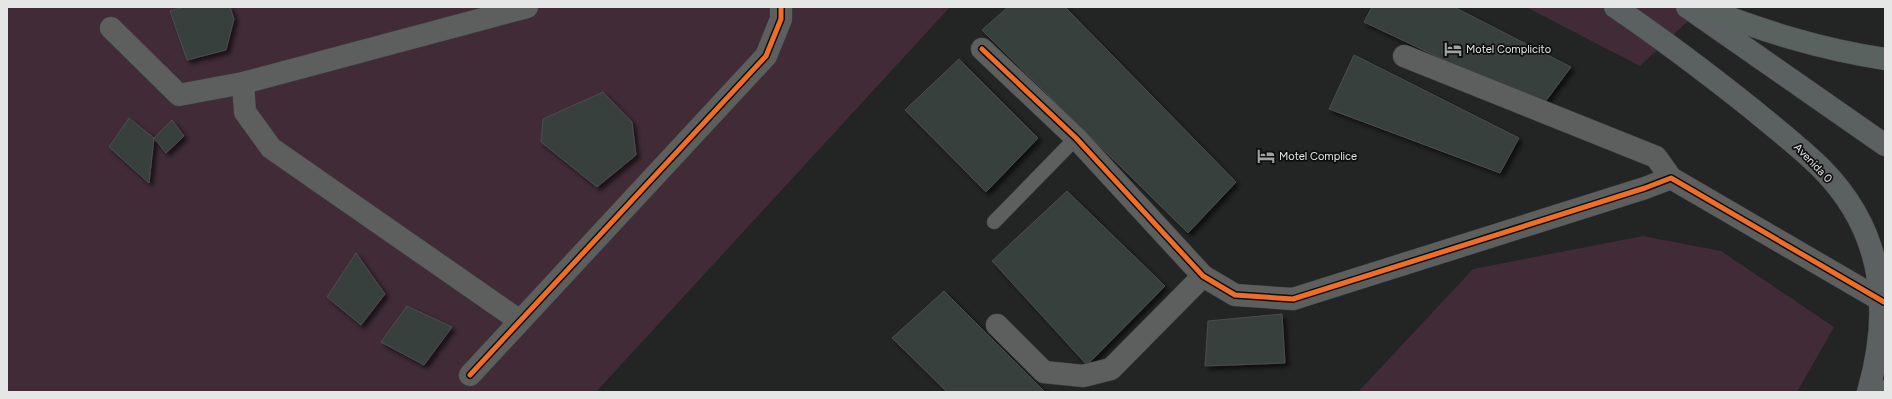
<svg xmlns="http://www.w3.org/2000/svg" width="1892" height="399" font-family="Figtree,sans-serif">
	<style>
		.green { fill: #402b37 }
		.building { fill: #373f3e; stroke: #4c4d4d; filter: url(#shadow) }
		.lines { fill: none; stroke-linecap: round; stroke-linejoin: round }
		.service-casing { stroke: #404140; stroke-width: 15 }
		.minor-casing { stroke: #404140; stroke-width: 23 }
		.secondary-casing { stroke: #404140; stroke-width: 23 }
		.primary-casing { stroke: #404140; stroke-width: 23 }
		.service { stroke: #5d5f5e; stroke-width: 14 }
		.minor { stroke: #5d5f5e; stroke-width: 22 }
		.secondary { stroke: #5b6060; stroke-width: 22 }
		.primary { stroke: #5a6260; stroke-width: 22 }
		.cycleway-casing { stroke: #0d0e0e; stroke-width: 8 }
		.cycleway { stroke: #ee6e29; stroke-width: 5 }
		.labels { text-anchor: middle; dominant-baseline: central; stroke-width: 3.5; stroke-linejoin: round; paint-order: stroke }
		.poi-label { font-size: 11px; fill: #e5e7e6; stroke: #0d0e0e; text-anchor: start }
		.street-label { font-size: 11px; fill: #e5e7e6; stroke: #0d0e0e }
	</style>
	<defs>
		<filter id="shadow"><feDropShadow dx="3.5" dy="3.5" stdDeviation="2" flood-color="#0009"/></filter>
	</defs>
	<rect width="100%" height="100%" fill="#232424"/>
	<path class="green" d="M7,7H950L596,392H7Z
		M1526,7H1703L1640,66Z
		M1643,236L1721,251L1834,327L1797,392H1358L1473,269Z"/>
	<path class="building" d="M184,7H230L234,19L226,50L187,60L170,11Z
		M1008,7H1065L1236,182L1188,233L982,30Z
		M1372,7H1454L1571,67L1542,106L1364,22Z
		M1354,55L1519,138L1500,173L1329,109Z
		M959,59L1038,138L986,192L905,110Z
		M603,92L632,122L636,155L597,187L541,142L543,119Z
		M129,118L154,138L149,183L109,147Z
		M172,120L184,136L166,153L154,138Z
		M1067,191L1165,286L1087,365L992,261Z
		M356,253L385,294L361,325L327,297Z
		M944,291L1045,392H947L892,338Z
		M407,306L452,327L424,365L381,342Z
		M1282,314L1285,363L1205,366L1208,321Z"/>
	<g class="lines">
		<g class="service-casing">
			<path id="service" d="M994,222L1076,138"/>
		</g>
		<g class="minor-casing">
			<path id="minor" d="M111,28L179,95L243,83L527,7
				M982,49L1076,138L1203,276L1235,295L1293,299L1645,188L1671,178L1884,302
				M1404,56L1656,157L1671,178
				M243,83L245,112L271,148L520,321
				M997,325L1044,372L1083,376L1111,369L1203,276
				M470,375L766,56L781,19V7"/>
		</g>
		<g class="secondary-casing">
			<path id="secondary" d="M1615,7C1662,39 1707,73 1751,108C1775,128 1800,147 1822,169C1884,232 1892,309 1868,392
				M1687,7L1885,145"/>
		</g>
		<g class="primary-casing">
			<path id="primary" d="M1701,7C1763,31 1819,49 1885,59
				M1884,392L1885,391"/>
		</g>
		<use href="#service" class="service"/>
		<use href="#minor" class="minor"/>
		<use href="#secondary" class="secondary"/>
		<use href="#primary" class="primary"/>
		<g class="cycleway-casing">
			<path id="cycleway" d="M982,49L1076,138L1203,276L1235,295L1293,299L1645,188L1671,178L1884,302
				M470,375L766,56L781,19V7"/>
		</g>
		<use href="#cycleway" class="cycleway"/>
	</g>
	<defs>
		<g id="hotel-bare" transform="scale(1.38)"><path d="M-6-4.5h1.5V1H6V5H4.5V3h-9V5H-6ZM-4 0a1.8 1.8 0 1 1 3.6 0ZM.5 0V-2.5h3Q6-2.5 6 0Z" fill="#a1a3a2" stroke="#0d0e0e" stroke-width="2.5" paint-order="stroke"/></g>
	</defs>
	<g fill-rule="evenodd">
		<use href="#hotel-bare" x="1453" y="49"/>
		<use href="#hotel-bare" x="1266" y="156"/>
	</g>
	<g class="labels">
		<g class="poi-label">
			<text x="1466" y="49">Motel Complicito</text>
			<text x="1279" y="156">Motel Complice</text>
		</g>
		<g class="street-label">
			<text transform="translate(1813 163) rotate(46)">Avenida 0</text>
		</g>
	</g>
	<rect width="1892" height="399" fill="none" stroke="#e5e7e6" stroke-width="16"/>
</svg>
